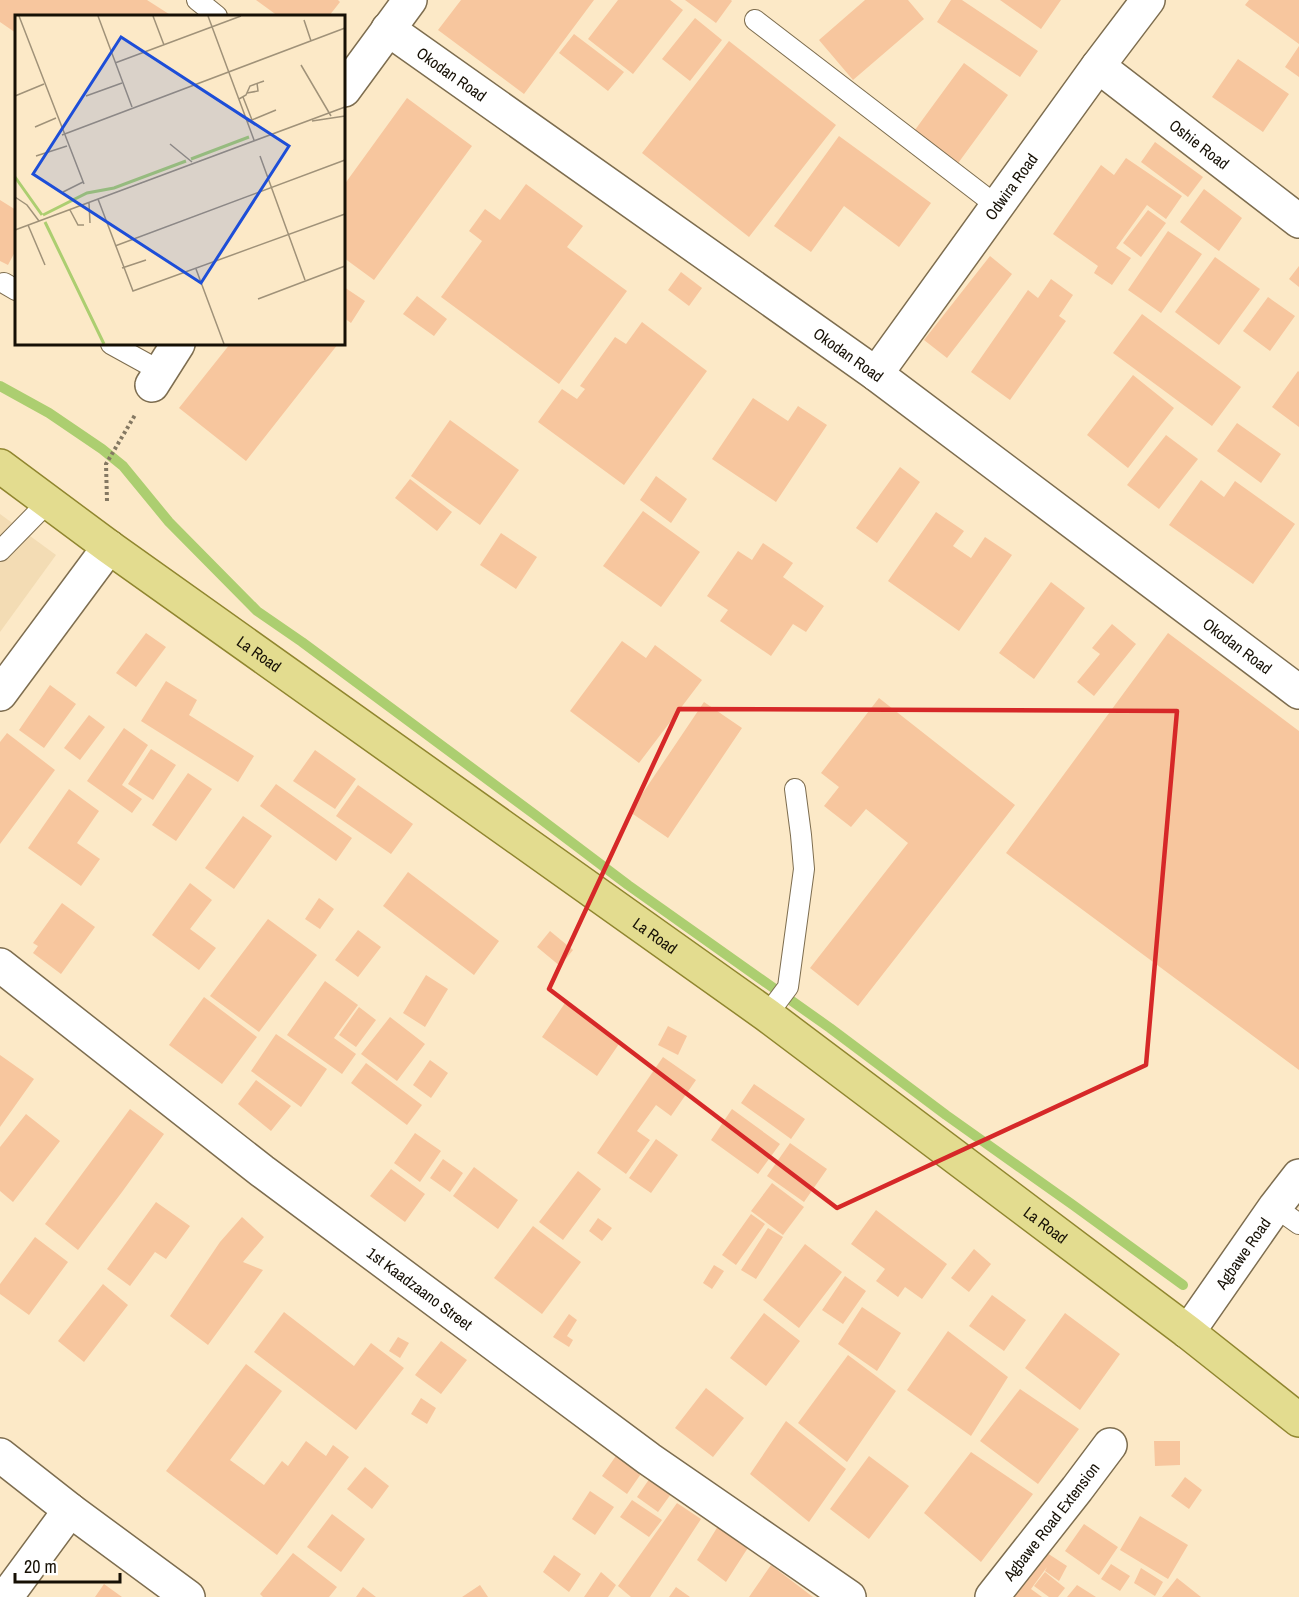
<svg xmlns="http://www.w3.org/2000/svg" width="1299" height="1597" font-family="'Archivo Narrow',sans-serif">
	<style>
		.built { fill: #f3dcb4 }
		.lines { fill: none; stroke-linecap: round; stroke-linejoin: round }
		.stream { stroke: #acce70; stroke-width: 10 }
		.building { fill: #f7c69e }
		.service-casing { stroke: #7d6d4f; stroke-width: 22 }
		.minor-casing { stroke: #7d6d4f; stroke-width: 36 }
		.primary-casing { stroke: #90862f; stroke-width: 36 }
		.path { stroke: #847862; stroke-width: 4; stroke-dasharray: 3 3; stroke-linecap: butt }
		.service { stroke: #fff; stroke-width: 20 }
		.minor { stroke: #fff; stroke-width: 33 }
		.primary { stroke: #e3dc8f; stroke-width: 33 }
		.marked { fill: none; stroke: #d62828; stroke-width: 4.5; stroke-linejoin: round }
		.labels { text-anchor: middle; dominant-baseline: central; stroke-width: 6; stroke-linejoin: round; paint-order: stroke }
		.street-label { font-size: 16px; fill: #161005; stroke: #fff }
		.inset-river { fill: none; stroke: #acce70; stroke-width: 3 }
		.inset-road { fill: none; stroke: #a09279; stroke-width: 1.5 }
		.view { fill: #1d4ed8; fill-opacity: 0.15; stroke: #1d4ed8; stroke-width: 3 }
		.inset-edge { fill: none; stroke: #161005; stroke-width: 3 }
	</style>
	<rect width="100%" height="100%" fill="#fce9c7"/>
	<path class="built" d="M0,514L56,555L0,632Z"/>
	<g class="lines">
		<path class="stream" d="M0,386L49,413L102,449L123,466L169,522L257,611L302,642L534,814L628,885L830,1028L946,1115L1073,1205L1183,1285"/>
	</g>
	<path class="building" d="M0,0H147L172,16H16V33L0,22Z
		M256,0H338L340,2L329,16H278Z
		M461,0H594L524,94L438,30Z
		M618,0H670L683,10L633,74L588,39Z
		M685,0H731L732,1L716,23Z
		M865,0H908L924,19L853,80L819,40Z
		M951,0H962L1038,51L1020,77L937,22Z
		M1000,0H1061L1041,29Z
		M1249,0H1299V44L1245,5Z
		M695,18L722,40L690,81L662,59Z
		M574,34L624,72L608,91L559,53Z
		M729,41L836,125L749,237L642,153Z
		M1299,46V77L1285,67Z
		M1238,59L1289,94L1263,132L1212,97Z
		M964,63L1008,95L956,166L912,134Z
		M407,98L472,146L374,280L344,258V185Z
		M839,136L931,203L899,247L844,206L811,252L774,226Z
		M1155,142L1203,177L1188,197L1141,162Z
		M1126,158L1182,196L1166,219L1147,205L1116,248L1131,258L1112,285L1094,273L1098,266L1053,234L1101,165L1114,175Z
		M526,184L583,226L567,247L627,291L559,384L441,297L482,241L469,231L485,209L500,220Z
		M1204,189L1242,218L1219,251L1180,222Z
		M0,200L16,210V250L8,265L0,261Z
		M1148,210L1166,223L1141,257L1123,243Z
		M1168,231L1202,254L1161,313L1128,290Z
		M990,256L1012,274L947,358L924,340Z
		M1215,257L1260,289L1219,345L1175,312Z
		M1299,266V287L1289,279Z
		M681,272L702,288L689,306L668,290Z
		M1051,279L1073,295L1059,316L1066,321L1010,400L971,372L1028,290L1038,298Z
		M344,287L365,301L351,323L344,318Z
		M417,296L447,319L434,336L403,314Z
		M1268,297L1295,316L1270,351L1243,331Z
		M1142,314L1241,387L1212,426L1113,353Z
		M642,322L707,371L624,485L538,422L562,389L577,399L585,389L580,386L615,337L626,344Z
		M230,344H338L246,461L179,408Z
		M1298,371L1299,372V427L1272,407Z
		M1133,375L1174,408L1128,468L1087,435Z
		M753,398L788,421L798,406L827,425L776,502L712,459Z
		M450,420L519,470L480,525L411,476Z
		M1237,423L1281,454L1261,483L1217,451Z
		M1166,435L1198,459L1159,509L1127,485Z
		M900,467L920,482L877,543L856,528Z
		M656,476L687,499L671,523L640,500Z
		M410,479L452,512L437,531L395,498Z
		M1201,480L1224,497L1235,481L1295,524L1253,584L1169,525Z
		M643,511L700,552L661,607L603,566Z
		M936,512L964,531L953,546L971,558L985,537L1012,555L959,631L888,581Z
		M501,533L537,557L516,589L480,565Z
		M763,543L793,563L783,577L824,606L806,632L793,624L771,656L720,621L728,610L707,596L738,551L752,560Z
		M1051,582L1085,608L1034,679L999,653Z
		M1112,624L1136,644L1094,696L1077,682L1100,654L1092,648Z
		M146,633L166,647L136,687L116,673Z
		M1168,633L1299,731V1070L1006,853Z
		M622,641L646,658L655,645L702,680L639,763L570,711Z
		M166,681L197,700L189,715L254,756L238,782L141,721Z
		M50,685L76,704L44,748L19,730Z
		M879,698L1015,805L858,1006L810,968L908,843L866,809L851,827L824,806L839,787L821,773Z
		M704,702L742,728L668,838L630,812Z
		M89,715L105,727L80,760L64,748Z
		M124,728L148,745L122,785L142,799L132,813L87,781Z
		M7,733L55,770L0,844V742Z
		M151,749L176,765L153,800L128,784Z
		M315,750L356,779L335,809L293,781Z
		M188,773L212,789L176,841L152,825Z
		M276,784L352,838L336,861L260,806Z
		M358,785L413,824L391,854L336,816Z
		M69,789L99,811L77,843L100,859L81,886L28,848Z
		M243,816L272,836L234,889L205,868Z
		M408,872L499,941L474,975L383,906Z
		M190,883L212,900L190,929L216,948L199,970L152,935Z
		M319,898L334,909L320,929L305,919Z
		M62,903L95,927L61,974L33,953L38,946L33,943Z
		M268,919L317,955L259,1032L210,996Z
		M358,930L381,947L358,977L335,960Z
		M550,931L573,950L560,966L537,947Z
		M426,975L448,989L425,1027L403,1013Z
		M325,981L358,1005L334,1038L356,1054L342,1074L287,1035Z
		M204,997L257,1037L222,1084L169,1045Z
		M565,1003L621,1041L597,1076L542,1037Z
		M359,1007L376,1020L356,1047L339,1035Z
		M390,1017L425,1044L397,1081L361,1054Z
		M668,1026L687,1036L678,1055L658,1045Z
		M276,1034L327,1069L301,1107L251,1071Z
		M0,1055L34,1079L0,1127Z
		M663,1057L696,1080L671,1116L656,1105L637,1131L650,1140L626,1174L597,1153Z
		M430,1060L448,1073L431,1098L413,1085Z
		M366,1063L422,1105L407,1125L351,1083Z
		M256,1080L291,1106L271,1131L238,1104Z
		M754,1084L805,1119L791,1139L741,1103Z
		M130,1109L164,1134L122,1192L78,1250L45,1224Z
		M732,1109L780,1144L758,1174L711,1140Z
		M26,1114L60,1141L13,1202L0,1191V1147Z
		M415,1133L441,1151L420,1182L394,1163Z
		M656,1139L678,1155L651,1193L629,1178Z
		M790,1143L827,1169L804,1202L767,1176Z
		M443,1159L463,1173L450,1192L430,1178Z
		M474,1167L518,1200L498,1229L453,1196Z
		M391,1169L425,1194L405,1222L370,1196Z
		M578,1171L601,1189L563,1240L539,1222Z
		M772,1183L804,1207L783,1235L751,1211Z
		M156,1202L190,1226L166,1259L155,1252L130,1286L107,1269Z
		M876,1210L947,1264L922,1299L905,1287L898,1297L876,1281L885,1269L851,1244Z
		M751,1214L765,1224L736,1265L722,1255Z
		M242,1217L264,1237L243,1262L263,1270L208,1345L170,1316L220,1242Z
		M598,1218L612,1228L602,1241L589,1231Z
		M533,1226L581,1262L542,1314L494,1278Z
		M768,1228L783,1237L756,1279L741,1270Z
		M35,1237L68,1262L29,1315L0,1294V1284Z
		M805,1244L842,1272L799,1328L763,1300Z
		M974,1249L991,1264L969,1292L951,1278Z
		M714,1265L724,1271L712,1289L703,1283Z
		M845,1276L866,1291L843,1324L822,1310Z
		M103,1284L128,1305L84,1362L58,1341Z
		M992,1295L1026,1320L1004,1351L969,1326Z
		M862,1307L901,1333L877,1371L838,1344Z
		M284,1312L354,1366L371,1343L404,1368L356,1430L254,1352Z
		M764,1313L800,1341L766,1386L730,1358Z
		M1065,1313L1120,1354L1080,1410L1025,1368Z
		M569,1314L577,1320L567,1336L573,1340L569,1347L553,1337Z
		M948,1331L1008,1377L971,1436L907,1390Z
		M398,1337L409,1343L400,1358L389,1351Z
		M441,1341L467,1360L441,1394L415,1375Z
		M848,1355L896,1391L847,1462L798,1423Z
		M246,1364L282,1391L230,1460L264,1485L282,1461L288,1466L306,1441L326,1456L333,1445L349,1457L277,1555L166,1471Z
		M706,1388L744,1418L713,1457L675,1428Z
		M1020,1389L1079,1429L1038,1484L980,1441Z
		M421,1398L436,1408L427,1424L411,1414Z
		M786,1421L846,1469L809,1522L750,1474Z
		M1154,1441H1180V1465L1155,1466Z
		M620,1450L645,1468L627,1494L602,1476Z
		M971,1452L1033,1494L981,1562L924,1513Z
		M869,1456L909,1486L869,1539L830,1509Z
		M365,1467L389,1486L372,1509L347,1489Z
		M654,1472L676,1487L658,1512L637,1497Z
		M1185,1477L1202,1490L1189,1509L1171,1496Z
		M590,1491L614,1507L595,1535L572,1519Z
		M632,1500L662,1520L649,1537L620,1517Z
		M677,1503L701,1519L650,1597H631L618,1586Z
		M332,1514L365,1539L341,1572L307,1547Z
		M1140,1516L1188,1545L1168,1579L1120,1550Z
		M720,1523L751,1543L726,1582L697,1560Z
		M1084,1524L1118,1547L1099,1575L1065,1551Z
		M1044,1551L1067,1566L1059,1581L1045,1571L1047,1567L1031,1589L1042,1597H1010Z
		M293,1553L337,1587L329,1597H263L260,1594Z
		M554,1555L581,1574L569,1592L543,1572Z
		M1111,1564L1130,1576L1120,1591L1101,1579Z
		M771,1565L813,1597H749Z
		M1141,1568L1163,1582L1155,1596L1134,1583Z
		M601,1572L616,1585L608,1597H584Z
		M1045,1572L1065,1588L1058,1597H1049L1034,1586Z
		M1177,1578L1201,1597H1162Z
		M104,1584L122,1597H95Z
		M480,1585L488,1597H462Z
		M1077,1585L1096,1597H1067Z
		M363,1587L376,1597H356Z
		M676,1587L690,1597H669Z"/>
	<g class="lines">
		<g class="service-casing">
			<path id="service" d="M197,0L217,16
				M755,20L997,206
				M4,283L16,290
				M111,344L160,371
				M0,551L49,501
				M767,1015L788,987L804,869L801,835L795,789
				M1275,1207L1299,1224"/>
		</g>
		<g class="minor-casing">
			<g id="minor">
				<path id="s1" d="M388,29L876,374L1299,692"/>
				<path id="s2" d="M1098,66L1299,221"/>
				<path d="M344,90L410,0"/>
				<path id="s3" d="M876,374L1098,66L1148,0"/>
				<path d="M152,385L178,344"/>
				<path d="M0,694L109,547"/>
				<path id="s4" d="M0,965L262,1171L649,1459L849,1597"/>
				<path id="s5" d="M1188,1332L1275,1207L1299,1176"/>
				<path d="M0,1455L70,1510L188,1597"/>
				<path d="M6,1597L70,1510"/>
				<path id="s6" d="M992,1597L1077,1489L1110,1445"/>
			</g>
		</g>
		<g class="primary-casing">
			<g id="primary">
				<path id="s7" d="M0,466L109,547L767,1015L1188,1332L1299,1420"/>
			</g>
		</g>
		<path class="path" d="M107,501L106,464L135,415"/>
		<use href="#service" class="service"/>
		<use href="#minor" class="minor"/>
		<use href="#primary" class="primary"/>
	</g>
	<path class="marked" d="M679,709L1177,711L1146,1065L837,1208L549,989Z"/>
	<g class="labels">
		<g class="street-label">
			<text stroke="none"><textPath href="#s1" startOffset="78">Okodan Road</textPath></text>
			<text stroke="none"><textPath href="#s2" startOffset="128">Oshie Road</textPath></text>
			<text stroke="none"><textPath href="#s3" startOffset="231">Odwira Road</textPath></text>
			<text stroke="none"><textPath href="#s1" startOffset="564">Okodan Road</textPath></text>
			<text stroke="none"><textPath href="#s1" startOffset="1050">Okodan Road</textPath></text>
			<text stroke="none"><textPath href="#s7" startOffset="320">La Road</textPath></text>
			<text stroke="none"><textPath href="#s7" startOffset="806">La Road</textPath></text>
			<text stroke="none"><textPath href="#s7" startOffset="1292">La Road</textPath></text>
			<text stroke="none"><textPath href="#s5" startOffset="96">Agbawe Road</textPath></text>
			<text stroke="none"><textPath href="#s4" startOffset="530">1st Kaadzaano Street</textPath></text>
			<text stroke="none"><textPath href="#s6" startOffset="96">Agbawe Road Extension</textPath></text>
		</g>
	</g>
	<g transform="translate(15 15)">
		<rect width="330" height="330" fill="#fce9c7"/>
		<path class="inset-river" d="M176,144L234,122M0,162L27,200M28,200L72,178L99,173L171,146M30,207L89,329"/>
		<path class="inset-road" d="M4,1L69,169M83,1L117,92M138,1L149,30M193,1L239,125M289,5L296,26M100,48L226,1M286,50L316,101M232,78L243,76L242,68M0,81L29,69M71,81L107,68M228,82L237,105M224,84L231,80L235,71L249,66M297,106L330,101M232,107L261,95M20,112L41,103M47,120L330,13M155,129L177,147M21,141L52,131M245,141L290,265M48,177L68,167M0,182L12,190L24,206M83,184L118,276L330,199M74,188L75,208M55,195L63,210H69M13,210L30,250M0,215L330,92M100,231L330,145M107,253L131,245M181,254L209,329M243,284L330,251"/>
		<path class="view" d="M106,22L274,131L186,268L18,159Z"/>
		<rect width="330" height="330" class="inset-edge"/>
	</g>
	<path d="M15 1573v9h105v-9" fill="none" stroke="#161005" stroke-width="3"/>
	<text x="24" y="1573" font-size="18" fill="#161005" stroke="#ffffff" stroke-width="4.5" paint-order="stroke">20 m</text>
</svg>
